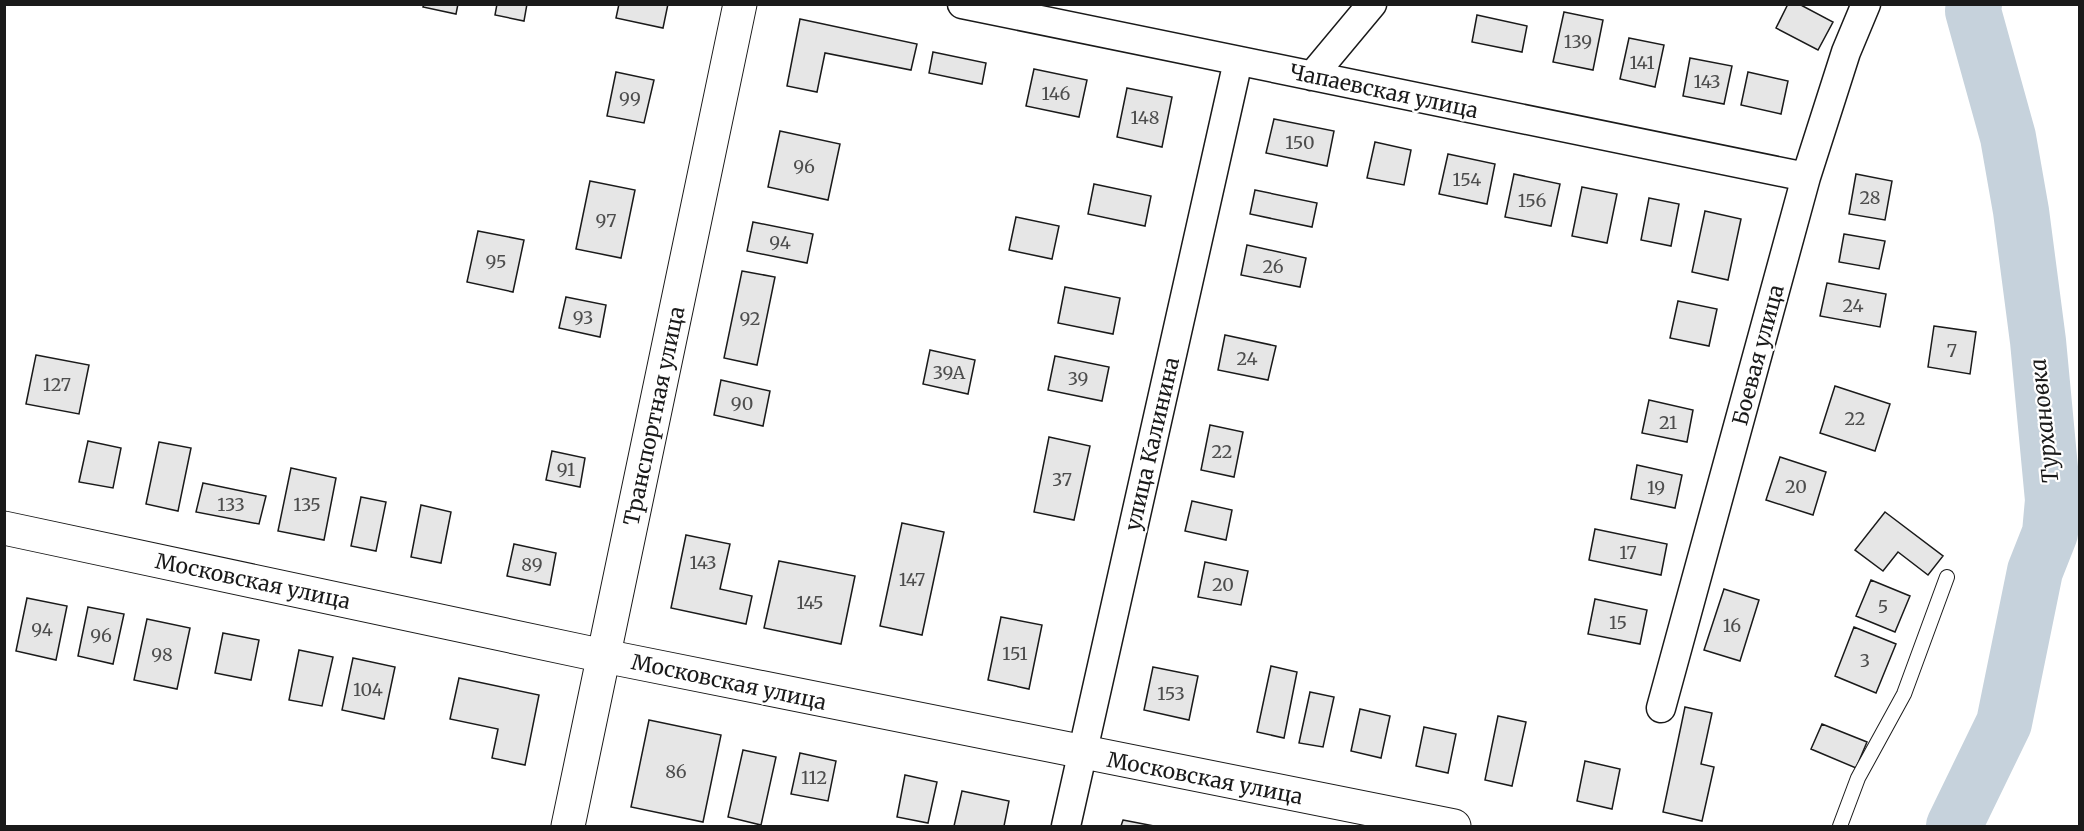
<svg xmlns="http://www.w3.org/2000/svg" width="2084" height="831" font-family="Merriweather,serif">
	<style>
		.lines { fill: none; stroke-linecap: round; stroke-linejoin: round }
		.river { stroke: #c6d2dc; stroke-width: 56 }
		.building { fill: #e6e6e6; stroke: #1a1a1a; stroke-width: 1.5 }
		.lane-casing { stroke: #1a1a1a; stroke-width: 16 }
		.street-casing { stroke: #1a1a1a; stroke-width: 31 }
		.secondary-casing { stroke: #1a1a1a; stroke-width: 35 }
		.primary-casing { stroke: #1a1a1a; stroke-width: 35 }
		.lane { stroke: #fff; stroke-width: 14 }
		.street { stroke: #fff; stroke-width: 28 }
		.secondary { stroke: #fff; stroke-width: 33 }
		.primary { stroke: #fff; stroke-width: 33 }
		.labels { text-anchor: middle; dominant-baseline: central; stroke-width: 4.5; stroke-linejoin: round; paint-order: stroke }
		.number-label { font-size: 18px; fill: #4d4d4d }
		.street-label { font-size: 21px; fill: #1a1a1a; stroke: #fff }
		.water-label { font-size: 22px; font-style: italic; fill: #1a1a1a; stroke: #fff }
	</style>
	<rect width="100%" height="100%" fill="#fff"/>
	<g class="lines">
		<path class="river" d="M1954,826L2004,723L2035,571L2050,533L2053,500L2038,341L2021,211L2008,137L1973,11L1974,4"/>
	</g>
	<path class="building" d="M424,4H458L456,14L423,7Z
		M497,4H527L524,21L495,15Z
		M619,4H668L663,28L616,18Z
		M1788,4H1799L1833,22L1818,50L1776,28Z
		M1564,12L1603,20L1593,70L1553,62Z
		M1477,15L1527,26L1522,52L1472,42Z
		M800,19L917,44L911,70L825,53L817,92L787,86Z
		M1629,38L1664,45L1655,87L1620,79Z
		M933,52L986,63L982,84L929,73Z
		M1690,58L1732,66L1724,104L1683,96Z
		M1034,69L1087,80L1079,117L1026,106Z
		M616,72L654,80L644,123L607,116Z
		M1748,72L1788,81L1781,114L1741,105Z
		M1127,88L1172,97L1162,147L1117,137Z
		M1274,119L1334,131L1327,166L1266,153Z
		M780,131L840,144L828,200L768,187Z
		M1375,142L1411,150L1404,185L1367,178Z
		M1448,154L1495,164L1487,204L1439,194Z
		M1514,174L1560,184L1551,226L1505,217Z
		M1856,174L1892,181L1885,220L1849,214Z
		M590,181L635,190L621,258L576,249Z
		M1094,184L1151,196L1145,226L1088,214Z
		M1582,187L1617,194L1607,243L1572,236Z
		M1255,190L1317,203L1312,227L1250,214Z
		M1649,198L1679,204L1671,246L1641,240Z
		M1705,211L1741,219L1728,280L1692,272Z
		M1016,217L1059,226L1052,259L1009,250Z
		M753,222L813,234L807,263L747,251Z
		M478,231L524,240L513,292L467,282Z
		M1844,234L1885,241L1879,269L1839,262Z
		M1247,245L1306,258L1300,287L1241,275Z
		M742,271L775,277L757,365L724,358Z
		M1827,283L1886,294L1880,327L1820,316Z
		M1065,287L1120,298L1113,334L1058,323Z
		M566,297L606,305L600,337L559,328Z
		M1678,301L1717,309L1709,346L1670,338Z
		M1934,326L1976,332L1970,374L1928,367Z
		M1225,335L1276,346L1268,380L1218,370Z
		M930,350L975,360L968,394L923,384Z
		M36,355L89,365L79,414L26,404Z
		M1055,356L1109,367L1102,401L1048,390Z
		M721,380L770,391L763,426L714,415Z
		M1835,386L1890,404L1875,451L1820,433Z
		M1649,400L1693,410L1687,442L1642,433Z
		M1210,425L1243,432L1234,477L1201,470Z
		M1049,437L1090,446L1074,520L1034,512Z
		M88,441L121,448L113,488L79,482Z
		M159,442L191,448L178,511L146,504Z
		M552,451L585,458L580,487L546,480Z
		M1780,457L1826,472L1813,515L1766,500Z
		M1637,465L1682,475L1675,508L1631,499Z
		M291,468L336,478L324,540L278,531Z
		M203,483L266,496L259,524L196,512Z
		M361,497L386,502L376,551L351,546Z
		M1192,501L1232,510L1226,540L1185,531Z
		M421,505L451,512L441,563L411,557Z
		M1885,512L1943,556L1928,575L1898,552L1883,571L1855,550Z
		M902,523L944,532L922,635L880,626Z
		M1595,529L1667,544L1661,575L1589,560Z
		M686,535L730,544L720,589L752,596L746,624L671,608Z
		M514,544L556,553L550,585L507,576Z
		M779,561L855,576L841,644L764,628Z
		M1205,562L1248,571L1241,605L1198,597Z
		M1871,580L1910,596L1895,632L1856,616Z
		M1724,589L1759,600L1740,661L1704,650Z
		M27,598L67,606L56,660L16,651Z
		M1595,599L1647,610L1640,644L1588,634Z
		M88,607L124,614L113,664L78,656Z
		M1001,617L1042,625L1029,689L988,680Z
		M147,619L190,628L177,689L134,680Z
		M1854,627L1896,644L1876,693L1835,676Z
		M223,633L259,640L251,680L215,673Z
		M299,650L333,657L322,706L289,700Z
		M353,658L395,667L384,719L342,710Z
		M1271,666L1297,672L1284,738L1257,732Z
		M1153,667L1198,676L1189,720L1144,710Z
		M459,678L539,695L525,765L492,758L498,729L450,719Z
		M1310,692L1334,697L1323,747L1299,743Z
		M1685,707L1712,713L1701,764L1714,767L1702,821L1663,812Z
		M1360,709L1390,716L1381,758L1351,751Z
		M1498,716L1526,722L1512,786L1485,780Z
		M649,720L721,735L703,822L631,807Z
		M1822,724L1867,742L1856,768L1811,749Z
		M1424,727L1456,734L1448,773L1416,766Z
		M743,750L776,757L761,825L728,817Z
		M800,753L836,761L828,801L791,794Z
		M1585,761L1620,769L1612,809L1577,801Z
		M905,775L937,782L928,823L897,817Z
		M962,791L1009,801L1004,826H954Z
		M1123,820L1154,826H1121Z"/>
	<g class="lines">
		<g class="lane-casing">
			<path id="lane" d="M1840,826L1858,778L1904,694L1947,577"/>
		</g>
		<g class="street-casing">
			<path id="street" d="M962,4L1806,177
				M1312,76L1372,4
				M1661,708L1806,177L1846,52L1866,4
				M1066,826L1238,61"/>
		</g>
		<g class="secondary-casing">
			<path id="secondary" d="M4,528L604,656L1454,826"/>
		</g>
		<g class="primary-casing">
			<path id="primary" d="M568,826L740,4"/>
		</g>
		<use href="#lane" class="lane"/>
		<use href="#street" class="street"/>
		<use href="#secondary" class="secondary"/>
		<use href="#primary" class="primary"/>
	</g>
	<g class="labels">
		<g class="number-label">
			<text x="1578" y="41">139</text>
			<text x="1642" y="62">141</text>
			<text x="1707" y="81">143</text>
			<text x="1056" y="93">146</text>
			<text x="630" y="98">99</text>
			<text x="1145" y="117">148</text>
			<text x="1300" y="142">150</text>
			<text x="804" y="166">96</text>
			<text x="1467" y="179">154</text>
			<text x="1870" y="197">28</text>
			<text x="1532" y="200">156</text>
			<text x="606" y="220">97</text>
			<text x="780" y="242">94</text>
			<text x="496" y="261">95</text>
			<text x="1273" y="266">26</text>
			<text x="1853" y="305">24</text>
			<text x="583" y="317">93</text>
			<text x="750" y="318">92</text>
			<text x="1952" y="350">7</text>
			<text x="1247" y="358">24</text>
			<text x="949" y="372">39А</text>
			<text x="1078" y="378">39</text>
			<text x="57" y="384">127</text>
			<text x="742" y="403">90</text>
			<text x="1855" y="418">22</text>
			<text x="1668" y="422">21</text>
			<text x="1222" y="451">22</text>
			<text x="566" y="469">91</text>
			<text x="1062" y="479">37</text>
			<text x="1796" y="486">20</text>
			<text x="1656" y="487">19</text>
			<text x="231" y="504">133</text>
			<text x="307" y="504">135</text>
			<text x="1628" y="552">17</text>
			<text x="703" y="562">143</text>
			<text x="532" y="564">89</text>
			<text x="912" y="579">147</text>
			<text x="1223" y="584">20</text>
			<text x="810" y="602">145</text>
			<text x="1883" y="606">5</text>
			<text x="1618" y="622">15</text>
			<text x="1732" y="625">16</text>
			<text x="42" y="629">94</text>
			<text x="101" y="635">96</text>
			<text x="1015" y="653">151</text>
			<text x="162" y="654">98</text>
			<text x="1865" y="660">3</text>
			<text x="368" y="689">104</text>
			<text x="1171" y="693">153</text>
			<text x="676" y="771">86</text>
			<text x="814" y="777">112</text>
		</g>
		<g class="street-label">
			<text transform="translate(1384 91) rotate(12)">Чапаевская улица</text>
			<text transform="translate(1758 355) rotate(-75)">Боевая улица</text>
			<text transform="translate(654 416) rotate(-78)">Транспортная улица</text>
			<text transform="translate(1152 444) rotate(-77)">улица Калинина</text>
			<text transform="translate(253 581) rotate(12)">Московская улица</text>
			<text transform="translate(729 682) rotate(12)">Московская улица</text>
			<text transform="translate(1205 778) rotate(11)">Московская улица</text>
		</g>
		<g class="water-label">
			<text transform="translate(2044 421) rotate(-96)">Турхановка</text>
		</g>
	</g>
	<rect width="2084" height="831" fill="none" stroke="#1a1a1a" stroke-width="12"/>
</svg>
